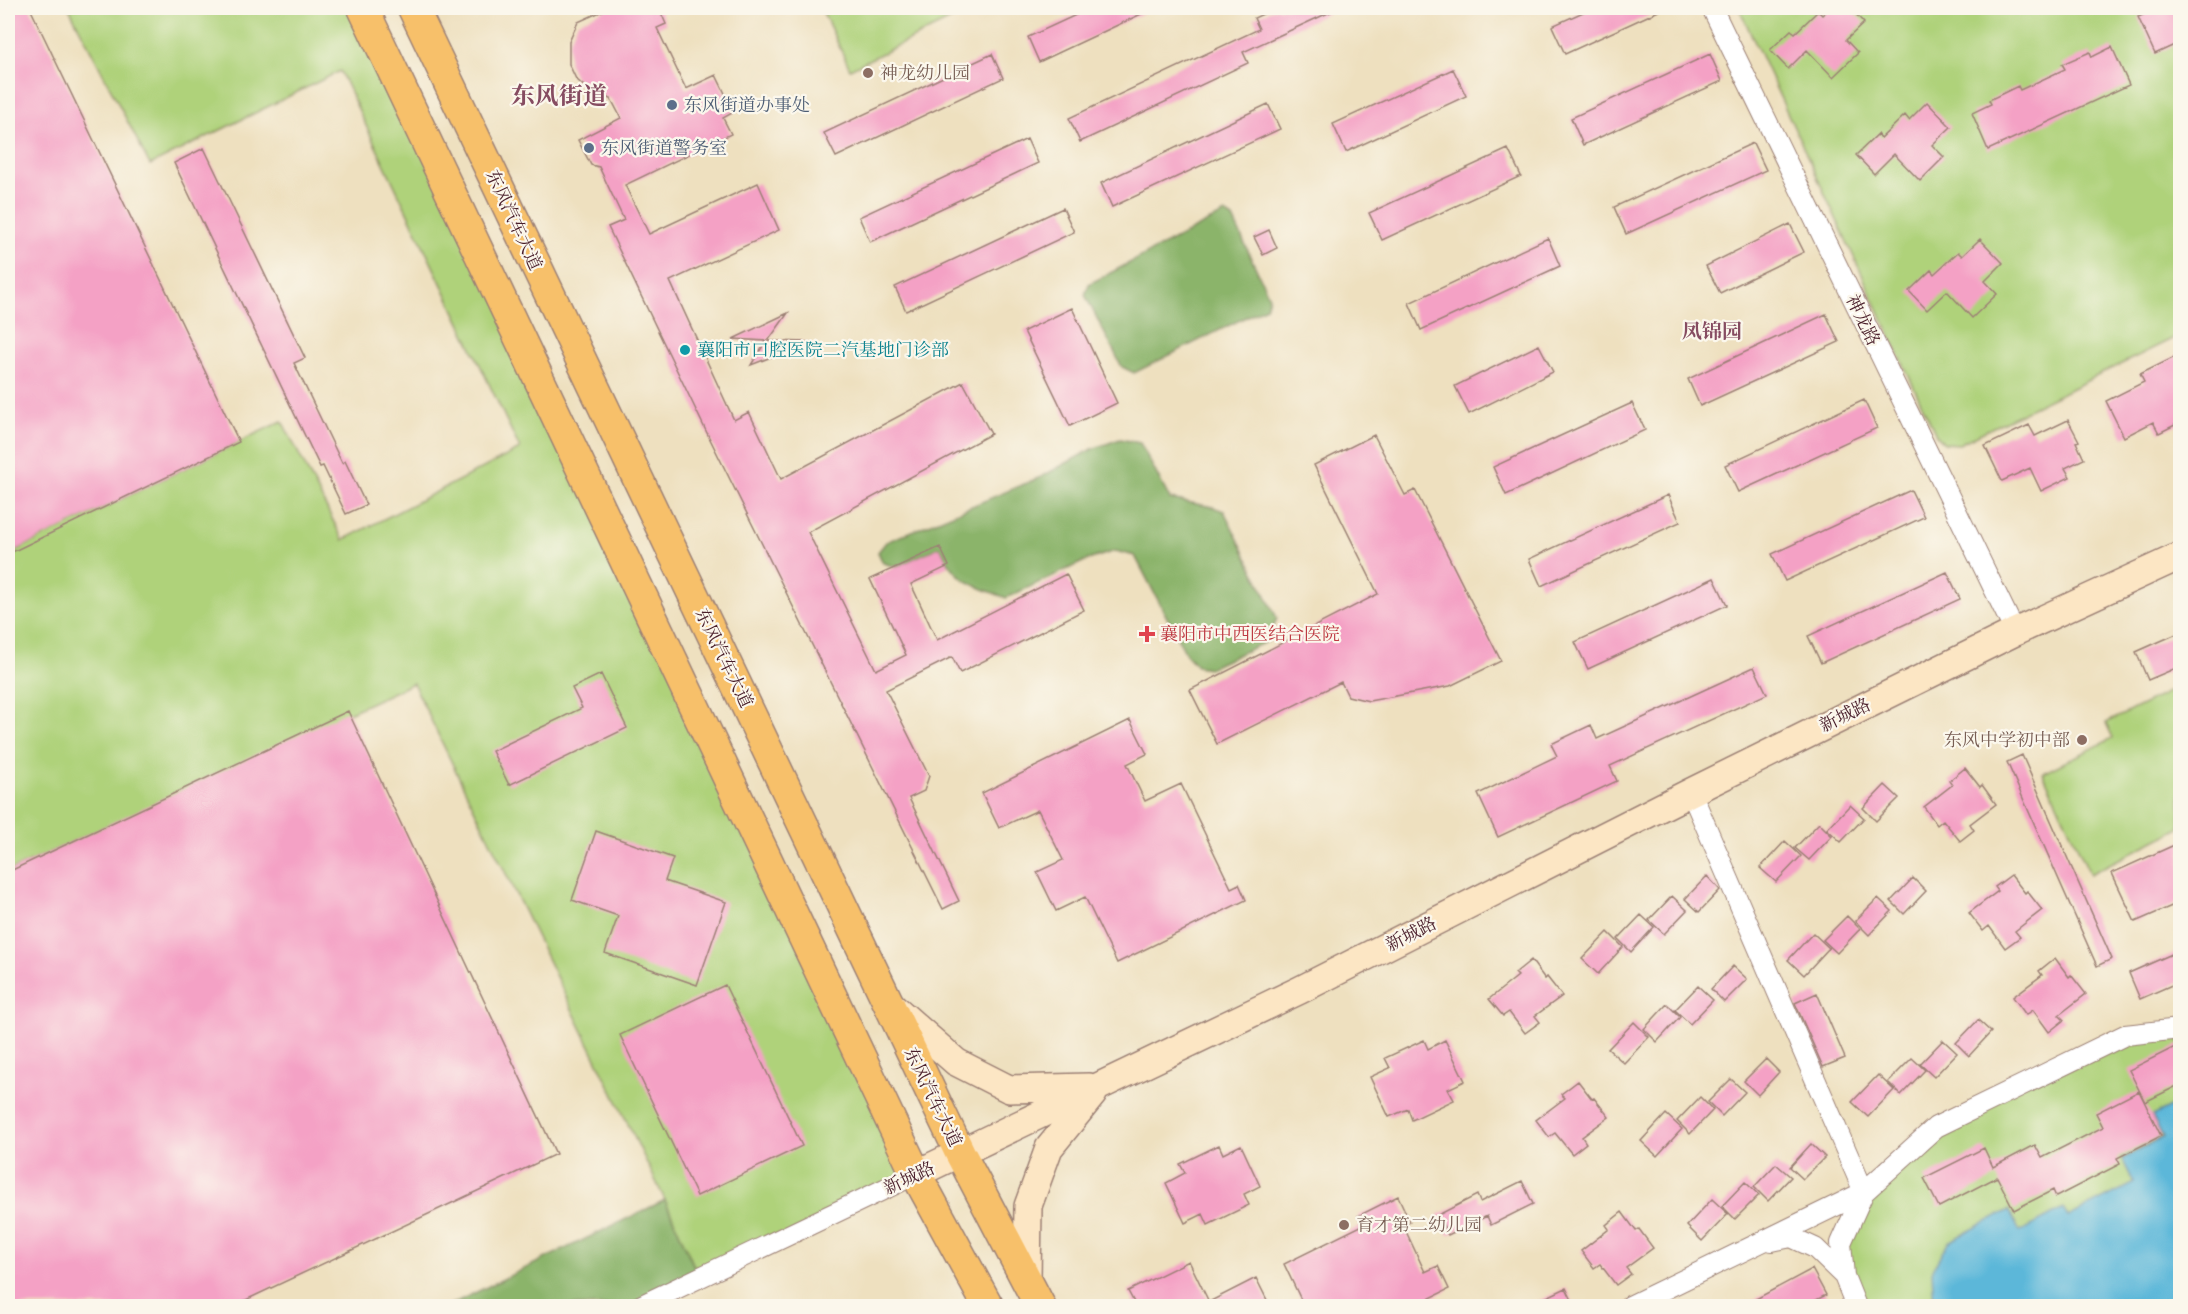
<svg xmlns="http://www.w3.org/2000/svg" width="2188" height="1314" viewBox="0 0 2188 1314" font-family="'Libre Caslon Text','Noto Serif SC',serif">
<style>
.green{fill:#afd27a;stroke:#7c7852;stroke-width:1.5}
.forest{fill:#8bb46a;stroke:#6a6a4a;stroke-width:1.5}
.water{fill:#5bb7d9;stroke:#526b82;stroke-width:1.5}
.building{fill:#f4a1c5}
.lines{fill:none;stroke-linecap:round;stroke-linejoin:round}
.street-casing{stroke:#9c8075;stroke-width:22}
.secondary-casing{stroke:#9c8075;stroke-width:30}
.primary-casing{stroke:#9c8075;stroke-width:33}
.street{stroke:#fff;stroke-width:20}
.secondary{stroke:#fce6c4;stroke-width:27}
.primary{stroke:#f7c06b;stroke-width:30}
.education-dot{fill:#8d6e63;stroke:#fbf7ec;stroke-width:2}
.service-dot{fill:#5c6f8a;stroke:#fbf7ec;stroke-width:2}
.culture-dot{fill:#0f9aa8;stroke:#fbf7ec;stroke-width:2}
.health-dot{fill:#e0444e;stroke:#fbf7ec;stroke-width:2}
.labels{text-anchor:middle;stroke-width:4.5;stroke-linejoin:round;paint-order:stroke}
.education-label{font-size:18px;fill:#785e54;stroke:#fbf7ec;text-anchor:start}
.service-label{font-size:18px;fill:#4e5e75;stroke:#fbf7ec;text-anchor:start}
.street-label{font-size:18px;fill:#4a1f2b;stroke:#fbf7ec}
.culture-label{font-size:18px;fill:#0d838f;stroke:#fbf7ec;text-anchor:start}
.health-label{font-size:18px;fill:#be3a42;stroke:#fbf7ec;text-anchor:start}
.neighbourhood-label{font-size:20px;font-weight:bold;fill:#864c61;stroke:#fbf7ec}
.district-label{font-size:24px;font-weight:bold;fill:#864c61;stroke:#fbf7ec}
</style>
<rect width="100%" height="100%" fill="#fbf7ec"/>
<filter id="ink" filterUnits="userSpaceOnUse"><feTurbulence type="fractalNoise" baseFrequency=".0167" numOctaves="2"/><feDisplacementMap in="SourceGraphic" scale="12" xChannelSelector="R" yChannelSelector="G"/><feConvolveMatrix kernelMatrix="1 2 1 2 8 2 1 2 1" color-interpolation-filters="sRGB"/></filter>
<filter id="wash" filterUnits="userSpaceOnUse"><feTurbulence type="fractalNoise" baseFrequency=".008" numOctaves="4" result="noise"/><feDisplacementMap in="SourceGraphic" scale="24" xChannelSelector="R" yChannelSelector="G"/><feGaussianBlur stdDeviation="1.35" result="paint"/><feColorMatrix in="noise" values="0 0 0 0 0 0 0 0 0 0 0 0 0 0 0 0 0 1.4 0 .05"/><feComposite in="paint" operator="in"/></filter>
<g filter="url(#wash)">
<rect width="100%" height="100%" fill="#eee0bf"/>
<!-- green -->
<path class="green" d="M 69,8 L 363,8 L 916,1174 L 699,1278 L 665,1200 L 413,683 L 8,872 L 8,554 L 282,421 L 343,540 L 520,449 L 340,71 L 150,165 Z
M 821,8 L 975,8 L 850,69 Z
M 1739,8 L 2180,8 L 2180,335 L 1959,444 L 1944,443 L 1936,435 Z
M 2180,686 L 2180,828 L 2090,874 L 2043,773 L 2113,738 L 2106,723 Z
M 2180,1029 L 2180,1306 L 1856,1306 L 1841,1243 L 1864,1192 L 1936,1127 L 2125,1035 Z"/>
<!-- forest -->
<path class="forest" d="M 1225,213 L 1233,218 L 1269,297 L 1266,307 L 1134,373 L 1122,367 L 1085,295 L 1089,284 Z
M 1120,439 L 1140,443 L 1170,499 L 1213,507 L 1224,511 L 1277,618 L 1268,641 L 1209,668 L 1197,666 L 1186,654 L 1135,556 L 1115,551 L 1085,561 L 1006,598 C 971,584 957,583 940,547 L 896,567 L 883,563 L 878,552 L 886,542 L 1041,477 L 1092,449 Z
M 665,1200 L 699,1278 L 640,1306 L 448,1306 Z"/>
<!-- water -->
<path class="water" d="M 2180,1102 L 2180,1306 L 1934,1306 L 1932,1271 L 1948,1242 L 2009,1210 L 2020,1232 L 2063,1209 L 2068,1217 L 2134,1183 L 2122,1159 L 2163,1137 L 2152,1116 Z"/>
<g id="blocks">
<!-- building -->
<path class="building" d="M 8,8 L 30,8 L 239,442 L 8,554 Z
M 609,8 L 659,8 L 666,24 L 657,28 L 686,89 L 716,75 L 734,112 L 723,118 L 731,134 L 625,185 L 649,234 L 758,183 L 779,230 L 670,281 L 734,420 L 749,412 L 781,479 L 963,382 L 991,434 L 808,532 L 876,670 L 906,655 L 870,579 L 940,547 L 949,566 L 911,584 L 937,640 L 1066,574 L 1084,610 L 960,673 L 952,657 L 886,690 L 929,776 L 924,791 L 909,798 L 959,901 L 943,909 L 707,433 L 608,227 L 624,220 L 599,167 L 591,165 L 578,140 L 621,118 L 611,99 L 593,94 L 576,79 L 569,64 L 569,42 L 578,22 Z
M 1091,8 L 1154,8 L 1039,62 L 1028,37 Z
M 1276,8 L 1339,8 L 1243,52 L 1248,63 L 1080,142 L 1069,118 L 1259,29 L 1254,18 Z
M 1592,8 L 1665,8 L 1565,54 L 1552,26 Z
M 1830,8 L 1850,8 L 1864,23 L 1846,40 L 1858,53 L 1833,77 L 1807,50 L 1788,69 L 1770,50 L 1791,30 L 1795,33 L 1818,11 L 1822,15 Z
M 2159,8 L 2181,8 L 2181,42 L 2155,54 L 2138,17 Z
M 2112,47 L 2129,85 L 1988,150 L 1972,113 L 1991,104 L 1989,100 L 2018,86 L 2020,90 L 2065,69 L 2062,64 L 2090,52 L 2092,57 Z
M 992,54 L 1003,78 L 836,157 L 824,133 Z
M 1710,54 L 1722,81 L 1583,145 L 1571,118 Z
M 1453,69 L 1466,96 L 1346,152 L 1333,124 Z
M 1927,102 L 1951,127 L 1932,145 L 1944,157 L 1920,181 L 1894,154 L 1874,174 L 1856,155 L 1878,134 L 1881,138 L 1905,115 L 1909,120 Z
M 1268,104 L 1280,129 L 1112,207 L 1101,183 Z
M 1027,139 L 1038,163 L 870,242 L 859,217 Z
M 1753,143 L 1766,170 L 1626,234 L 1614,207 Z
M 204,148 L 305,358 L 294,363 L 342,463 L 345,461 L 366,505 L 346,514 L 323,466 L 320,467 L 174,163 Z
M 1508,149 L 1521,176 L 1382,240 L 1369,213 Z
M 1063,208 L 1074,232 L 906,311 L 895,287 Z
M 1790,224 L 1804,252 L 1720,293 L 1706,266 Z
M 1269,230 L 1277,248 L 1263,255 L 1254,237 Z
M 1548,238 L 1560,266 L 1421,330 L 1409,303 Z
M 1980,239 L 2003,263 L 1985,281 L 1997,294 L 1972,318 L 1947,291 L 1927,310 L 1909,291 L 1931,270 L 1934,274 L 1958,252 L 1962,256 Z
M 1072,308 L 1117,403 L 1070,426 L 1024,331 Z
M 788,313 L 768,341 L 809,342 L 751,365 L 766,341 L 733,339 Z
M 1826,314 L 1839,342 L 1700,406 L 1688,379 Z
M 1539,345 L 1553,372 L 1469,414 L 1455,386 Z
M 2181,354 L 2181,422 L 2159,433 L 2153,422 L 2124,437 L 2106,401 L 2144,382 L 2140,374 Z
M 1864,400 L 1877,428 L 1738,492 L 1725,465 Z
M 1632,403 L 1645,430 L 1506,495 L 1493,467 Z
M 2068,420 L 2079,441 L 2076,442 L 2084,459 L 2065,468 L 2070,477 L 2041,491 L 2030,468 L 2002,481 L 1985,446 L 2029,425 L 2035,436 Z
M 1374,435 L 1405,495 L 1415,490 L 1501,661 L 1450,686 L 1369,701 L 1348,696 L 1341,682 L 1217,744 L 1190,690 L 1378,594 L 1314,465 Z
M 1911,490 L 1924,517 L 1785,581 L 1772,554 Z
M 1668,495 L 1680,522 L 1541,586 L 1529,559 Z
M 1947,572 L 1960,599 L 1821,663 L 1808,636 Z
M 1714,578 L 1727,605 L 1588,669 L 1575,642 Z
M 2181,632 L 2181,666 L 2148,680 L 2136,652 Z
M 1754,667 L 1767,694 L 1610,766 L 1617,781 L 1498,837 L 1478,794 L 1557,756 L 1551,744 L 1591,725 L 1597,739 Z
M 601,674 L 627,728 L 509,785 L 492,751 L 582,708 L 572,688 Z
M 348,711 L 556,1154 L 233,1306 L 8,1306 L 8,872 Z
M 1130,720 L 1147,754 L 1127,764 L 1145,801 L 1181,784 L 1231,888 L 1239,884 L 1246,900 L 1117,963 L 1085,897 L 1056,911 L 1037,872 L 1063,860 L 1038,810 L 999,828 L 982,793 Z
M 2022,755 L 2112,959 L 2097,966 L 2007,762 Z
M 1965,768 L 1980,787 L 1982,785 L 1996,804 L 1970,824 L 1974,830 L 1960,841 L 1943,820 L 1937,825 L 1924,807 L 1952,785 L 1949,781 Z
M 1885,785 L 1899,798 L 1876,821 L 1863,808 Z
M 1850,805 L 1864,818 L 1841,842 L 1827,829 Z
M 1819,823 L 1832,836 L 1809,860 L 1795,848 Z
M 596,831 L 673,858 L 665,881 L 726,902 L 697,985 L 605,953 L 618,916 L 572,900 Z
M 1785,841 L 1801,856 L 1776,882 L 1760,868 Z
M 2181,842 L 2181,902 L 2135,922 L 2112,873 Z
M 2011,875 L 2025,893 L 2027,891 L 2042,910 L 2015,931 L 2020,937 L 2005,948 L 1989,926 L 1983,931 L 1969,913 L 1998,891 L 1995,887 Z
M 1707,876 L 1720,890 L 1699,912 L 1685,899 Z
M 1913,878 L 1926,891 L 1904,914 L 1891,901 Z
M 1672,896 L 1687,910 L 1664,934 L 1649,920 Z
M 1878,898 L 1892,911 L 1869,935 L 1855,921 Z
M 1641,915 L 1654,927 L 1631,952 L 1618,939 Z
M 1847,916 L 1860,929 L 1837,953 L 1823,940 Z
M 1608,932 L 1623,947 L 1598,974 L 1582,959 Z
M 1813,933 L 1829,948 L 1804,975 L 1788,960 Z
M 2181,950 L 2181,981 L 2140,999 L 2129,973 Z
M 2055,958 L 2069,977 L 2071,975 L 2086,994 L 2059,1015 L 2064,1020 L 2049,1032 L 2033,1010 L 2026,1015 L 2013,997 L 2042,975 L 2039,971 Z
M 1531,960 L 1545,979 L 1547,977 L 1562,996 L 1535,1016 L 1540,1022 L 1525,1033 L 1509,1012 L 1503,1016 L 1489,999 L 1518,976 L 1515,973 Z
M 1733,966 L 1747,979 L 1724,1002 L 1711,989 Z
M 725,985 L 802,1146 L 697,1196 L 620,1035 Z
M 1698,986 L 1713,1000 L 1690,1024 L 1675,1010 Z
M 1817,993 L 1845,1058 L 1823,1067 L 1795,1003 Z
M 1667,1004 L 1680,1017 L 1657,1042 L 1644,1029 Z
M 1978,1020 L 1991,1032 L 1969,1056 L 1956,1043 Z
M 1634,1022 L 1649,1037 L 1624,1063 L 1608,1049 Z
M 1424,1040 L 1428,1049 L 1445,1040 L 1465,1081 L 1448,1089 L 1454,1100 L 1412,1120 L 1408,1109 L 1389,1117 L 1370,1077 L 1390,1068 L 1385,1058 Z
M 1943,1040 L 1957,1053 L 1934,1077 L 1920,1064 Z
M 2181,1044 L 2181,1084 L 2145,1102 L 2129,1070 Z
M 1912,1058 L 1925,1070 L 1901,1095 L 1888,1082 Z
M 1766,1059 L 1779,1072 L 1758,1095 L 1744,1081 Z
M 1878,1075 L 1894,1090 L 1868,1117 L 1852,1102 Z
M 1731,1079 L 1745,1092 L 1722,1116 L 1708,1102 Z
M 1578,1081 L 1592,1099 L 1594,1098 L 1609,1117 L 1582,1137 L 1586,1143 L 1572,1154 L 1555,1133 L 1549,1137 L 1536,1120 L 1565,1098 L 1561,1094 Z
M 2139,1091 L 2161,1136 L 2117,1158 L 2120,1164 L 2056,1197 L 2053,1190 L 2014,1210 L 1997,1177 L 1939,1207 L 1924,1178 L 1984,1148 L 1993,1167 L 2035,1145 L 2042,1158 L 2103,1127 L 2096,1113 Z
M 1700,1097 L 1713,1110 L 1690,1134 L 1677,1121 Z
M 1666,1114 L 1682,1129 L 1657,1156 L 1641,1141 Z
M 1811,1144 L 1825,1157 L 1803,1179 L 1790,1167 Z
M 1219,1145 L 1223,1154 L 1241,1145 L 1260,1186 L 1244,1194 L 1249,1205 L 1208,1225 L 1203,1214 L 1185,1223 L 1166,1183 L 1185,1173 L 1180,1164 Z
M 1776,1164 L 1791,1177 L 1768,1201 L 1754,1187 Z
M 1522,1181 L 1533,1204 L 1491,1225 L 1487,1216 L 1448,1235 L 1438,1215 L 1477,1195 L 1480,1202 Z
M 1745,1182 L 1759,1195 L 1735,1219 L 1722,1206 Z
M 1398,1196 L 1410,1222 L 1403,1225 L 1425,1272 L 1438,1266 L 1449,1289 L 1414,1306 L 1304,1306 L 1284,1264 L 1363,1225 L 1358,1216 Z
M 1712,1199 L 1728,1214 L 1702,1241 L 1687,1226 Z
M 1622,1212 L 1636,1231 L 1639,1229 L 1653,1248 L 1626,1268 L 1631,1274 L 1616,1285 L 1600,1264 L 1594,1268 L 1581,1251 L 1609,1229 L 1606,1225 Z
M 1189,1261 L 1209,1302 L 1256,1278 L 1270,1306 L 1136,1306 L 1128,1291 Z
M 1812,1269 L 1826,1295 L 1805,1306 L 1743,1306 Z
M 1566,1288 L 1575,1306 L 1528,1306 Z"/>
</g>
</g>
<g filter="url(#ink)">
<use href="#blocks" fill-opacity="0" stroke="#9c8075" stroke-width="1.5"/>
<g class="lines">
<!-- street casing -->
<g class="street-casing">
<path id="street" d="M 1712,8 L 2015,632
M 1691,792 L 1864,1192 L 1841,1243 L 1844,1276 L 1856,1306
M 1772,1241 L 1791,1237 L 1815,1248 L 1844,1276
M 640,1306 L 916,1174
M 1630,1306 L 1864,1192 L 1936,1127 L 2125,1035 L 2180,1029"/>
</g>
<!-- secondary casing -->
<g class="secondary-casing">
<path id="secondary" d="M 889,1003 L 956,1062 L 1009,1089 L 1089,1087
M 916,1174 L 1300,990 L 1691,792 L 2015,632 L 2180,556
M 1027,1281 L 1028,1206 L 1049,1148 L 1093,1094"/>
</g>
<!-- primary casing -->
<g class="primary-casing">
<path id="primary" d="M 363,8 L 916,1174 L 988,1306
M 413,8 L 960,1153 L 1040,1306"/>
</g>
<!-- street -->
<use href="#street" class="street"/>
<!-- secondary -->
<use href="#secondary" class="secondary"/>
<!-- primary -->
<use href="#primary" class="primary"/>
</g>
</g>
<!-- markers -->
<g class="education-dot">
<circle cx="868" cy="73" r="6"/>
<circle cx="2082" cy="740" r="6"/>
<circle cx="1344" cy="1225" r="6"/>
</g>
<g class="service-dot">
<circle cx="672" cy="105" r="6"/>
<circle cx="589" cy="148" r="6"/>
</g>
<circle class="culture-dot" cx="685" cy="350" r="6"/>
<path class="health-dot" d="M1144 625h6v6h6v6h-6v6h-6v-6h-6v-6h6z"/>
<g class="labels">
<!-- education labels -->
<g class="education-label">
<text x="880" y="79">神龙幼儿园</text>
<text x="2070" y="746" text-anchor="end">东风中学初中部</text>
<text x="1356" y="1231">育才第二幼儿园</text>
</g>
<!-- service labels -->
<g class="service-label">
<text x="684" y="111">东风街道办事处</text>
<text x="601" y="154">东风街道警务室</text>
</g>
<!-- street labels -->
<g class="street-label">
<text transform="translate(514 220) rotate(65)" y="6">东风汽车大道</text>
<text transform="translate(1863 320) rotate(64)" y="6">神龙路</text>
<text transform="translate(724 658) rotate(64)" y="6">东风汽车大道</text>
<text transform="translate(1845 715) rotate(-26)" y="6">新城路</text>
<text transform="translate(1411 934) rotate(-27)" y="6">新城路</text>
<text transform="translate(933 1097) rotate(64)" y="6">东风汽车大道</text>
<text transform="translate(909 1178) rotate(-25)" y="6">新城路</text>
</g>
<!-- culture labels -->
<g class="culture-label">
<text x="697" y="356">襄阳市口腔医院二汽基地门诊部</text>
</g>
<!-- health labels -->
<g class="health-label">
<text x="1160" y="640">襄阳市中西医结合医院</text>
</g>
<!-- neighbourhood labels -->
<g class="neighbourhood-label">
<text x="1712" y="338">凤锦园</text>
</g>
<!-- district labels -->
<g class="district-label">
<text x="559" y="104">东风街道</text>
</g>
</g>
<!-- margin -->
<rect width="2188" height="1314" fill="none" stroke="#fbf7ec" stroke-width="30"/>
</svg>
